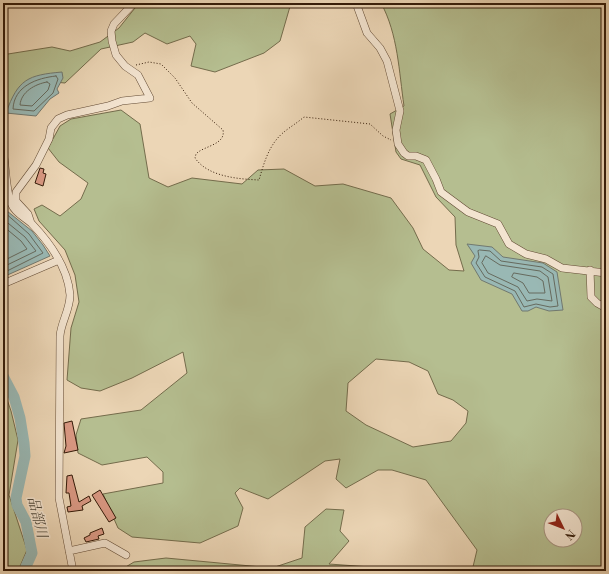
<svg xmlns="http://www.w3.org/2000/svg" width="609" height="574" viewBox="0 0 609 574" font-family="'Libre Bodoni','Noto Serif JP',serif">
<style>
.green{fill:#b5be90;stroke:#746c4c;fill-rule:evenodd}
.water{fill:#99b8b4;stroke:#717970}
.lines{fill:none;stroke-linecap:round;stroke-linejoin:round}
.shore{stroke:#666a5e;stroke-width:1}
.river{stroke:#99b8b4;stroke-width:11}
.building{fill:#da9984;stroke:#341b09}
.street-casing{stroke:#624a34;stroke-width:8}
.path{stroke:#341b09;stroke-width:1;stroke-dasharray:1 2;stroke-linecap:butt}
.street{stroke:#f3e4d0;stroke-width:7}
.labels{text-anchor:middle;stroke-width:3;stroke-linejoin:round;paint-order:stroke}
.water-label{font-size:14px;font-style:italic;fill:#524a3c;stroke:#f3e4d0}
</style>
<rect width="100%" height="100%" fill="#ecd6b6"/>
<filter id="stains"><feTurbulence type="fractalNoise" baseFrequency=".005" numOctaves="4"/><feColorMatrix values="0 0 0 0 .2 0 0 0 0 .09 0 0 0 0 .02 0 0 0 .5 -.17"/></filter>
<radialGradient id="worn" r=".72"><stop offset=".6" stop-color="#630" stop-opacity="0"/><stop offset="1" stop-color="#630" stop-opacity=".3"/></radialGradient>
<!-- green -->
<path class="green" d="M 139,3 L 291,3 L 280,41 L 264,53 L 215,72 L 191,66 L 196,44 L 190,36 L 167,44 L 145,33 L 133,42 L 101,49 L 65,83 L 43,81 L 14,105 L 3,110 L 3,59 L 8,54 L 52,47 L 70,51 L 100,42 L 119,28 Z
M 381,3 L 599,3 L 600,6 L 606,11 L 606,571 L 472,571 L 477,550 L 426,480 L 392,470 L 378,470 L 346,488 L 336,479 L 340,459 L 325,461 L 268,499 L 240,488 L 235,493 L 243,508 L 238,526 L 200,543 L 132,537 L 118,528 L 103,494 L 163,483 L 163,472 L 147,457 L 102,465 L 78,453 L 76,435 L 81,419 L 141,410 L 187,373 L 183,352 L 132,378 L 100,391 L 81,388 L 67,380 L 71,328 L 79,302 L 75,275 L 65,250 L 39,221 L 34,209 L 42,205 L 60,216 L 81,199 L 88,183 L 59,162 L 48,148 L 60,126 L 71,119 L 121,110 L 140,124 L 149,178 L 168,187 L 192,178 L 242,184 L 258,170 L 284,169 L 315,186 L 343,184 L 391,198 L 413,228 L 423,249 L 449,270 L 464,271 L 456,245 L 455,217 L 436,197 L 420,165 L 401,159 L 396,152 L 390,114 L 404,106 C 399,72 398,34 381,3 ZM 376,359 L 409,362 L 428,371 L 438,394 L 453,400 L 468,411 L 466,423 L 451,441 L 413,447 L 366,425 L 346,411 L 348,383 ZM 551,516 L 575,516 L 575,540 L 551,540 Z
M 3,388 L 11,411 L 18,440 L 9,495 L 27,550 L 18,571 L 3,571 Z
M 326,509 L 344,510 L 340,531 L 349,541 L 329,564 L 384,568 L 384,571 L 119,571 L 134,562 L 166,558 L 272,568 L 302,558 L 305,527 Z"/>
<!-- water -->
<path class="water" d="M 62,72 L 63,78 L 57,89 L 59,93 L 50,99 L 36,116 L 6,113 C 18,79 28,75 62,72 Z
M 3,199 L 7,211 L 32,231 L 43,245 L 50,256 L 3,277 Z
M 467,244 L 492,247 L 503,257 L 543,263 L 557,272 L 563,310 L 549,311 L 536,307 L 528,311 L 522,311 L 512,294 L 481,280 L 471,263 L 475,256 Z"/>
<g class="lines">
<!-- shore -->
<path class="shore" d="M 56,76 L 58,79 L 53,93 L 34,111 L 13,109 C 14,86 37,78 56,76 Z
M 47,82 L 50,84 L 48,90 L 32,106 L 20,105 C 21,92 35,84 47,82 Z
M 3,211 L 29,234 L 43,253 L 3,273
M 3,219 L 25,237 L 36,251 L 3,267
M 3,226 L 21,241 L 27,249 L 3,261
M 480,250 L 490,251 L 501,261 L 542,267 L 553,274 L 558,306 L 550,307 L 536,304 L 524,307 L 515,291 L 485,277 L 476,263 L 479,257 L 478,251 Z
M 486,256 L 500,265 L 540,271 L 548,277 L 552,301 L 537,299 L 527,301 L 518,287 L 488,273 L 482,263 Z
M 514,273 L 537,277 L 543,281 L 545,293 L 529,293 L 523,283 L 512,277 Z"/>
<!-- river -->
<path class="river" d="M 3,376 L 14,397 L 20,418 L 24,443 L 25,456 L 16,498 L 17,505 L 26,522 L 32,553 L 24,571"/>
</g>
<!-- building -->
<path class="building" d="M 40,168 L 44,169 L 43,173 L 46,174 L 43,186 L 35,183 Z
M 72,421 L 78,450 L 64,453 L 66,446 L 64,423 Z
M 72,475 L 79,502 L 89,496 L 91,501 L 82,506 L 83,510 L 68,512 L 67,507 L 71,506 L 69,493 L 66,493 L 67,476 Z
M 100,490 L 116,518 L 109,522 L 92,495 Z
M 102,528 L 104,534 L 98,536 L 99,539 L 86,542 L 84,538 L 90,535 L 90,533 Z"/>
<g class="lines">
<!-- street casing -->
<g class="street-casing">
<path id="street" d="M 356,3 L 367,33 L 380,48 L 387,61 L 400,111 L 396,130 L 398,144 L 404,153 L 408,156 L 416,156 L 426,160 L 436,179 L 441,192 L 468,212 L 498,224 L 509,244 L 526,254 L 546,259 L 562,268 L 606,273
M 3,151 C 6,165 6,195 12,205 C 15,213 26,218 32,224 C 50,243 68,267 70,295 C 70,310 61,322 60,336 L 59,498 L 73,571
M 31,223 L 28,214 L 16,201 L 16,192 L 36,165 L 49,139 L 51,128 L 58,119 L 67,115 L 108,106 L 122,101 L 150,98 L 138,75 L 125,66 L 116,55 L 112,41 L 111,31 L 114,24 L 134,3
M 590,270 L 591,297 L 597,303 L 606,308
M 3,284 L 59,260
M 69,551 L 105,543 L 126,555"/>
</g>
<!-- path -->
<path class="path" d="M 136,65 L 149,62 L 161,64 L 175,78 L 192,103 L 223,130 C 226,145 203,146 196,154 L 195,158 C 208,177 239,179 259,180 C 264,163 269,144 284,132 C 290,127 297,123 304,117 L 370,124 L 383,136 L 391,140"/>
<!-- street -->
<use href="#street" class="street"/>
</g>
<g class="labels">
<!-- water labels -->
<g class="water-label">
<text transform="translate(38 517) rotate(76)" y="5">品部川</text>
</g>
</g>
<!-- margin -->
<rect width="609" height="574" fill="none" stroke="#ecd6b6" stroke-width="16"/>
<rect x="4" y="4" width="601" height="566" fill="none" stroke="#341b09" stroke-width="2"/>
<rect x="8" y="8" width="593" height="558" fill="none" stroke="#341b09"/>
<!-- north arrow -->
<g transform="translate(563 528) rotate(133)"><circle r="19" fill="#f3e4d0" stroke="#a79480"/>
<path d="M0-3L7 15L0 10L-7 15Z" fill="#8f2418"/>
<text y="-6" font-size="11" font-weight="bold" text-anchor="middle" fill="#341b09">N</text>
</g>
<rect width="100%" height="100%" filter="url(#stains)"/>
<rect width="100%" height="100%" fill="url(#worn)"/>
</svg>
